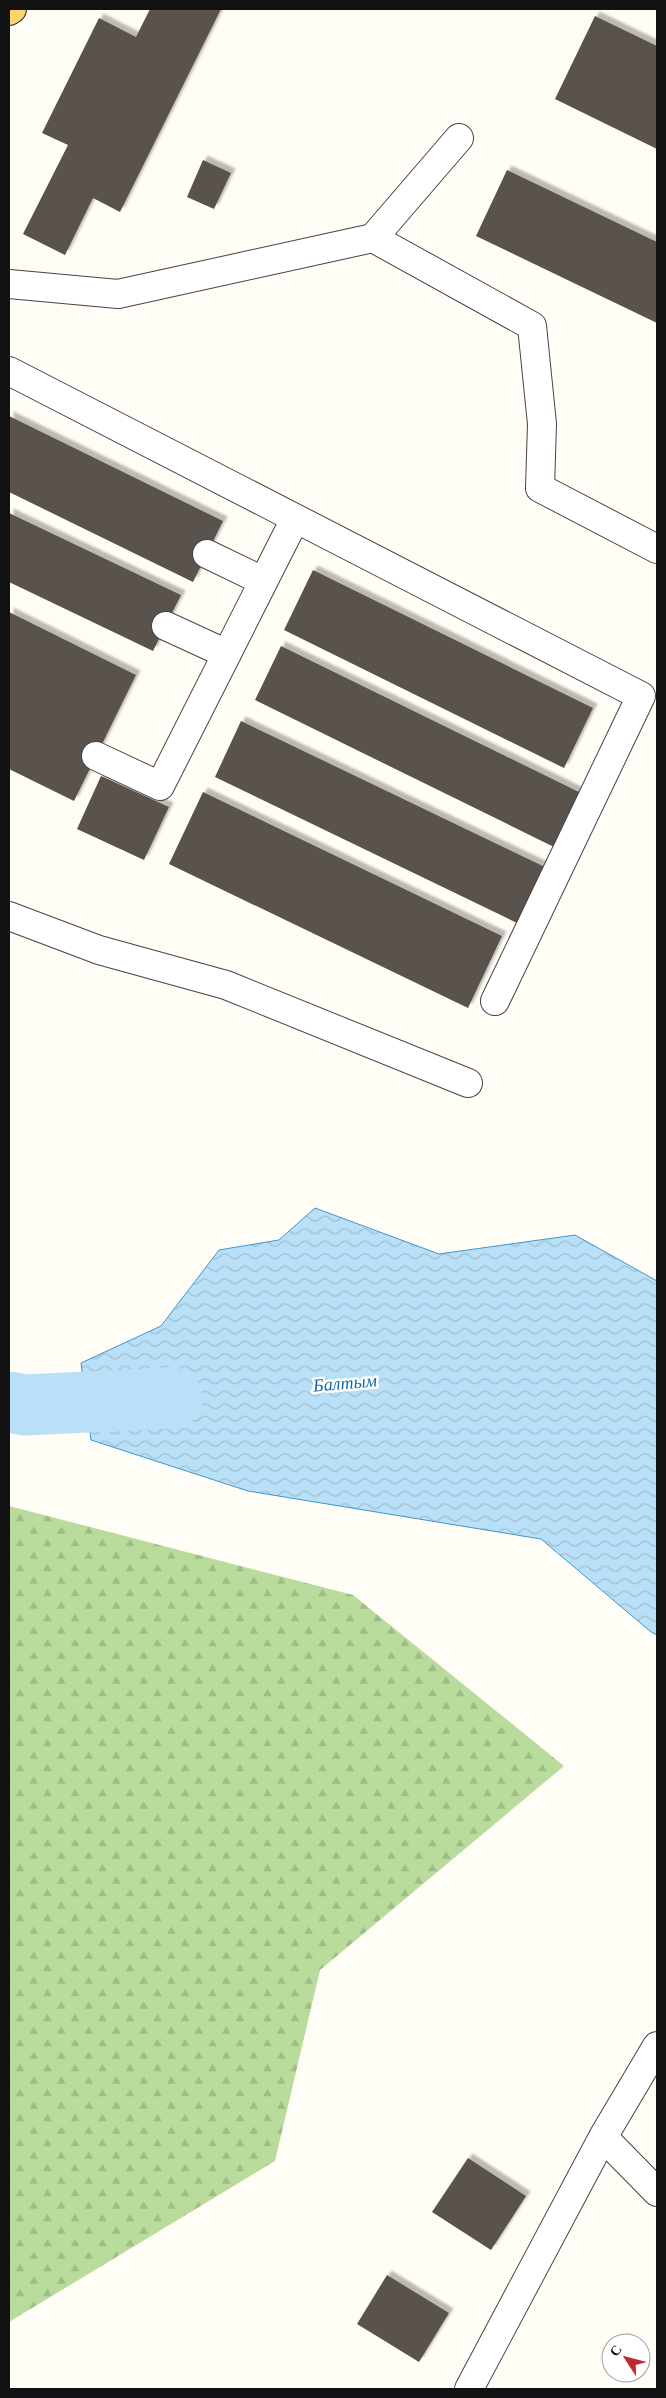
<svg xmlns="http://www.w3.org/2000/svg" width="666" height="2398" viewBox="0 0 666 2398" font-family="Georgia,serif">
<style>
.forest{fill:url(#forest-firs)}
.water{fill:url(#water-waves);stroke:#3f96cf}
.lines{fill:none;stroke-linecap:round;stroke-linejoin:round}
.river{stroke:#b9e0f7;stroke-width:61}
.building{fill:#5a524d;filter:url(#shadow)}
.minor-casing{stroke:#444;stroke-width:30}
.major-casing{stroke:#222;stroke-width:30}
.minor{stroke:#fff;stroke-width:28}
.major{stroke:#f9d66b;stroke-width:28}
.labels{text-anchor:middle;stroke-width:5;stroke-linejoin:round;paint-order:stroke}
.water-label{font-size:18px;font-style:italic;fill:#1768a6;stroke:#fff}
</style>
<defs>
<pattern id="forest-firs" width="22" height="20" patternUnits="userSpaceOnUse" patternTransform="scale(1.25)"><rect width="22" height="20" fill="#b9dc9c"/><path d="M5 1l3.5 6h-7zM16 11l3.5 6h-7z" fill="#9ebc85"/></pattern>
<pattern id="water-waves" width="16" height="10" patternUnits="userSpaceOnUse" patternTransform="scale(1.25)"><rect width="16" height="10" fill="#b9e0f7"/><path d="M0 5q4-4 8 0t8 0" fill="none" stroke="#9ebfd3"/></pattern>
<filter id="shadow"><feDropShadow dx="4.5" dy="-4.5" stdDeviation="1" flood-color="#0004"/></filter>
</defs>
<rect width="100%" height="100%" fill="#fffdf5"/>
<!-- forest -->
<path class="forest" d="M 9,1506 L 353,1595 L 564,1766 L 320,1970 L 275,2161 L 9,2322 Z"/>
<!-- water -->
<path class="water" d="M 315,1208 L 439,1254 L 575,1235 L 657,1281 L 657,1635 L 651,1632 L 541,1539 L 248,1491 L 91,1440 L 81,1363 L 161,1326 L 219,1250 L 279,1240 Z"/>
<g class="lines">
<!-- river -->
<path class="river" d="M 9,1402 L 25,1405 L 172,1398"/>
</g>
<!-- building -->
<path class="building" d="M 150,9 L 221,9 L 120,212 L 93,198 L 65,255 L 23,234 L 68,145 L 42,133 L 99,18 L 136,37 Z
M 595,16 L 657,46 L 657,149 L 555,99 Z
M 203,160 L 231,173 L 214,209 L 187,197 Z
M 507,170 L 657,242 L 657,323 L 476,236 Z
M 9,416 L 223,521 L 193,582 L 9,492 Z
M 9,513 L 181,595 L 153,651 L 9,582 Z
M 313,570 L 593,708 L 564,768 L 284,630 Z
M 9,612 L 136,675 L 74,801 L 9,769 Z
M 281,646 L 581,793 L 554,847 L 255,700 Z
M 241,721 L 545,867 L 517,923 L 215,777 Z
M 101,776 L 169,807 L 144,860 L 77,829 Z
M 203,792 L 502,936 L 468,1008 L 169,864 Z
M 468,2158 L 526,2196 L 491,2250 L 432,2212 Z
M 387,2275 L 449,2313 L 419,2362 L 357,2324 Z"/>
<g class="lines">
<!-- minor casing -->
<g class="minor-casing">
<path id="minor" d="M 373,238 L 532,326 L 542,424 L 540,488 L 657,549
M 9,284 L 118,294 L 373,238 L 459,138
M 9,371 L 641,696 L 495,1001
M 207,554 L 263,581
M 166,626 L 227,654
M 96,756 L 160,786 L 295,519
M 9,916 L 99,950 L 226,985 L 468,1083
M 603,2137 L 657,2192
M 469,2389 L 603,2137 L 657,2046"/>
</g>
<!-- major casing -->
<g class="major-casing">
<path id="major" d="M 9,11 L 12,9"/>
</g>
<!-- minor -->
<use href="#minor" class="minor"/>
<!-- major -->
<use href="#major" class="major"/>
</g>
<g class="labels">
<!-- water labels -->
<g class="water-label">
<text transform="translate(345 1383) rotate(-5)" y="6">Балтым</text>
</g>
</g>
<!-- border -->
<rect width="666" height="2398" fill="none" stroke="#111111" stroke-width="20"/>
<!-- north arrow -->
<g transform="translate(626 2358) rotate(306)"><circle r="24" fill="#ffffff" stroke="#a0a0a0"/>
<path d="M0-4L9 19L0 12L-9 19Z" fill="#c4262e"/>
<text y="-8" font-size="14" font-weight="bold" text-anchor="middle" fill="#111111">С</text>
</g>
</svg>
